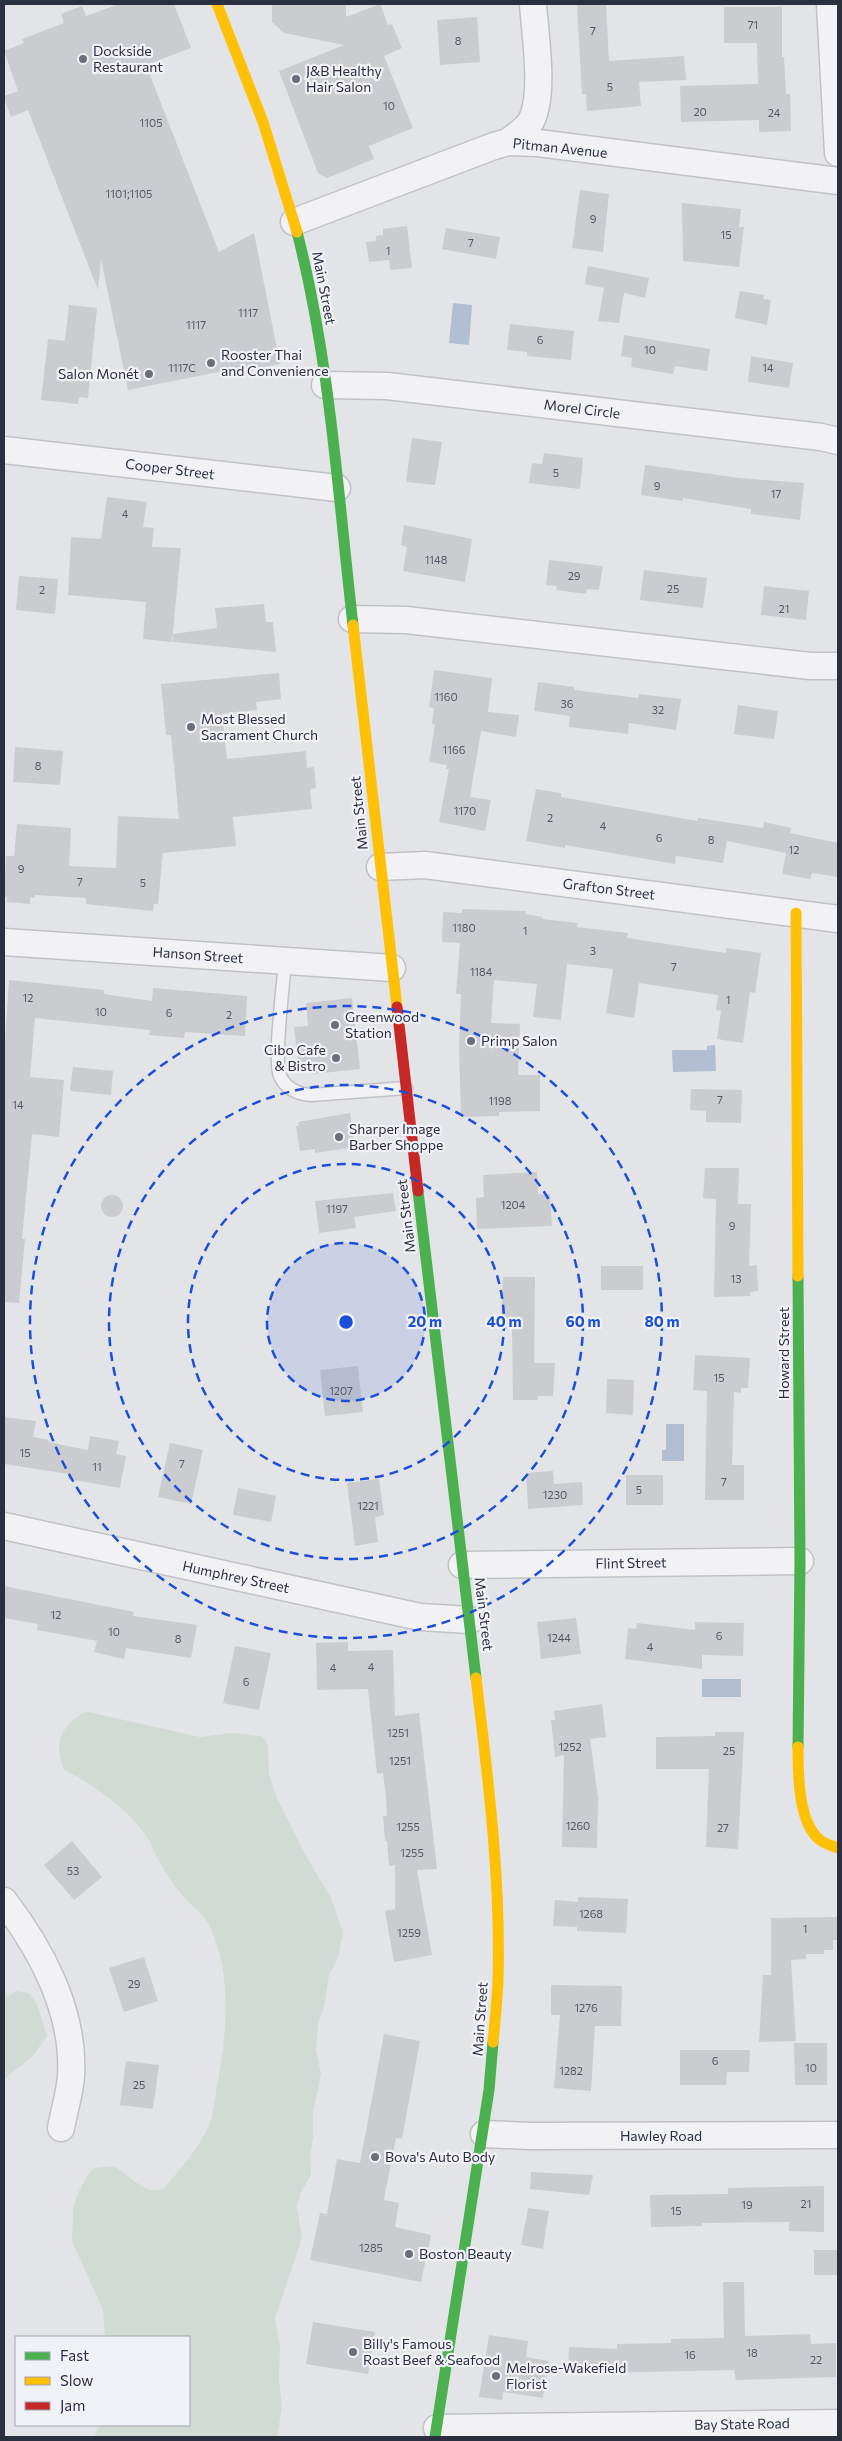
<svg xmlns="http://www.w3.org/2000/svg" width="842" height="2441" viewBox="0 0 842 2441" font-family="Commissioner,sans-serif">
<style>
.green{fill:#d2dbd3}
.water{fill:#b2bed1}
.building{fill:#cbcccf}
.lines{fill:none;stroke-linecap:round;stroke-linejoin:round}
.lane-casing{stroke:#c1c2c5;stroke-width:15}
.street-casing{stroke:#c1c2c5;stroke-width:29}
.lane{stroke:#f2f2f4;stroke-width:12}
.street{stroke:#f2f2f4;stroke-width:26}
.fast{stroke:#4caf50;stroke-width:11}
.slow{stroke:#ffc107;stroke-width:11}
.jam{stroke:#c62828;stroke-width:11}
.ring{fill:none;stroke:#1d4ed8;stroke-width:2.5;stroke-dasharray:9 6}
.poi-dot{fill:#6b6f7a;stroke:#f0f2f7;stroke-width:2}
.labels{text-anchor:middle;stroke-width:4.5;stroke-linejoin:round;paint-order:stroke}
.number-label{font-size:11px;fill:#535864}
.poi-label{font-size:14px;fill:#2a3040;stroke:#f0f2f7;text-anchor:start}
.street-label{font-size:14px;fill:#2a3040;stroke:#f0f2f7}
.centre{fill:#1d4ed8;stroke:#f0f2f7;stroke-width:2.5}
.ring-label{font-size:15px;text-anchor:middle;font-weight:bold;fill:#1d4ed8;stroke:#f0f2f7;stroke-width:4.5;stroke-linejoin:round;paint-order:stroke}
</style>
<rect width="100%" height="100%" fill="#e3e4e7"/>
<!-- green -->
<path class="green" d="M 88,1712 L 200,1737 L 232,1733 L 260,1736 L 266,1740 L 268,1746 L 269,1774 L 277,1798 L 305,1854 L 331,1898 L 343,1932 L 338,1958 L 329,1975 L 324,2007 L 318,2024 L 316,2050 L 321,2074 L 313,2114 L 313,2138 L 310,2157 L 311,2175 L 301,2192 L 297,2206 L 302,2238 L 275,2318 L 280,2348 L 279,2380 L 282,2407 L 277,2437 L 94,2437 L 100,2425 L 189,2425 L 189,2337 L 105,2337 L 103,2310 L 72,2241 L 73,2210 L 76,2197 L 88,2174 L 94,2168 L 113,2166 C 129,2173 146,2199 165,2187 C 181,2168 198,2149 209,2126 C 213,2116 214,2103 216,2092 C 226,2039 234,1976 209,1925 C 204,1914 191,1906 184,1897 C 175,1888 169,1877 162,1866 C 155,1857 153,1845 146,1836 C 129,1811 91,1782 64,1770 C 57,1752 56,1736 71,1722 C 77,1717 81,1713 88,1712 Z
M 17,1991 L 29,1993 L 37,2004 L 47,2036 L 32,2057 L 4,2079 L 4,1998 Z"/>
<!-- water -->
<path class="water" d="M 453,303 L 472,305 L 469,345 L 449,343 Z
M 715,1045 L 716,1071 L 673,1072 L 672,1050 L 707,1050 L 707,1046 Z
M 666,1424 L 684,1424 L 684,1461 L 662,1461 L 662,1450 L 666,1450 Z
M 702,1679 L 741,1679 L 741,1697 L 702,1697 Z"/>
<!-- building -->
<path class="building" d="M 119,4 L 174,4 L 191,48 L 146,65 L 219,252 L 254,233 L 280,364 L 254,369 L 254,365 L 128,390 L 101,259 L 98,290 L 28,110 L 11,117 L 4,98 L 4,96 L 18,91 L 4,51 L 24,43 L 22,39 L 64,23 L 61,14 L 82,6 L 86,16 Z
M 272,4 L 346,4 L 346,17 L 380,4 L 388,25 L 392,24 L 402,48 L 384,56 L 413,128 L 369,146 L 374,159 L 327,178 L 318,173 L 279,71 L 344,45 L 284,33 L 272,22 Z
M 577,4 L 606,4 L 609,61 L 684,56 L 686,80 L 639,82 L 641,106 L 587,111 L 586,94 L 582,94 Z
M 724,7 L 782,7 L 782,57 L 784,57 L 786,94 L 790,94 L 791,131 L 759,132 L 759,120 L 681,122 L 680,86 L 758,84 L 757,43 L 724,43 Z
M 477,17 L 480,62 L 440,65 L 437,20 Z
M 580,190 L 609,194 L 603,252 L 572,248 Z
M 682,203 L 741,209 L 739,227 L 744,227 L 739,267 L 683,261 Z
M 407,226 L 412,268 L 390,270 L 389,260 L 369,262 L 366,242 L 376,241 L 376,236 L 383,235 L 383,229 Z
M 446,228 L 500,237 L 496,259 L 442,249 Z
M 588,266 L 649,278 L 645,298 L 624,293 L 619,323 L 598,321 L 604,288 L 585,284 Z
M 740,291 L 764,295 L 763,299 L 771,300 L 767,325 L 735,318 Z
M 69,305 L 97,308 L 88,398 L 79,397 L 78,404 L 41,400 L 48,339 L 65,341 Z
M 510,324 L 574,331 L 571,360 L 527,356 L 527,352 L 507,350 Z
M 624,335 L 710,349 L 707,371 L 675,366 L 673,374 L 631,367 L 632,358 L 621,356 Z
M 751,356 L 793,363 L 789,388 L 748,382 Z
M 412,438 L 442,442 L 435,485 L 406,482 Z
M 544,453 L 583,458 L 580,489 L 529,483 L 532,463 L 542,464 Z
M 645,465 L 740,478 L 804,483 L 800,520 L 751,514 L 751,509 L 683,498 L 683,501 L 641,495 Z
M 107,497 L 147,502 L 143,527 L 154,528 L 152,547 L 181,548 L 172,642 L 143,639 L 146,602 L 68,595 L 71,537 L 101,539 Z
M 404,525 L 472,539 L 465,582 L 403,571 L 407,547 L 401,545 Z
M 549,560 L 603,566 L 599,590 L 587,589 L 586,594 L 556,590 L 557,586 L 546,585 Z
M 644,570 L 707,578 L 703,608 L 640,600 Z
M 19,576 L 58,579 L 55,614 L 16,610 Z
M 764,586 L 809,591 L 806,620 L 761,615 Z
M 264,604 L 266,622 L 273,622 L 276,652 L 173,642 L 173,634 L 217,628 L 215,608 Z
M 434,670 L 492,678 L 488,712 L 519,715 L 516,737 L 481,731 L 470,797 L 491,800 L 485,831 L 439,822 L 449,769 L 446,769 L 447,765 L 429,762 L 435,724 L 432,724 L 434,708 L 429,707 Z
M 279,673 L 281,699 L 256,702 L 257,710 L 222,714 L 227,759 L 306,751 L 307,768 L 314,767 L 316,788 L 310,789 L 312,809 L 233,817 L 236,846 L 163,853 L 158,904 L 154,904 L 153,911 L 86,904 L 86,898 L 35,895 L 35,898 L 30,897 L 30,904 L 7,902 L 7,897 L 4,897 L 6,856 L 14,856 L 17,824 L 71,828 L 69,866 L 116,868 L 118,816 L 179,819 L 171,735 L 166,735 L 161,684 Z
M 538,682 L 574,687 L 574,690 L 638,698 L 639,694 L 681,699 L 676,730 L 629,723 L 628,734 L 569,727 L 570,716 L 534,711 Z
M 738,705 L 778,711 L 774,739 L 734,734 Z
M 15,747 L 63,751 L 60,785 L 13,782 Z
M 536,789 L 561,793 L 561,797 L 697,821 L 698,818 L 763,828 L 764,822 L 791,828 L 790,833 L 838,843 L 838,877 L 812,873 L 810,879 L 782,874 L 786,853 L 727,841 L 723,863 L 676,856 L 675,864 L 565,845 L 565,848 L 526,841 Z
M 462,909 L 526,911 L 525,914 L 542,917 L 542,919 L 578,923 L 577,927 L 628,933 L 627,938 L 726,953 L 726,948 L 761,953 L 755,993 L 750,992 L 743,1043 L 717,1039 L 721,1011 L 716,1010 L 718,995 L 639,983 L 634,1018 L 606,1013 L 613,969 L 567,964 L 561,1020 L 533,1017 L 537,984 L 494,980 L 491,1023 L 520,1024 L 518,1075 L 540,1075 L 540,1111 L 499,1112 L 499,1116 L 461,1117 L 459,1046 L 461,994 L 456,994 L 460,943 L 442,942 L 443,912 L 462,913 Z
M 9,980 L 104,990 L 104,994 L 152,1001 L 153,988 L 247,996 L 245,1036 L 185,1032 L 184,1038 L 149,1035 L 150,1030 L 35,1018 L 30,1077 L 64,1080 L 59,1137 L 32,1134 L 22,1239 L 25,1239 L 19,1303 L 4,1302 L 4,1055 Z
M 352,998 L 360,1069 L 313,1074 L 313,1070 L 299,1071 L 294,1027 L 308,1026 L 306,1003 Z
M 73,1067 L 113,1071 L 111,1095 L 70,1091 Z
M 691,1089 L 742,1090 L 741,1123 L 706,1122 L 706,1111 L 690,1110 Z
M 350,1113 L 355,1147 L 315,1153 L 315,1149 L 300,1151 L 296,1126 L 299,1126 L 298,1122 Z
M 705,1168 L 739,1168 L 738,1204 L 751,1204 L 749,1266 L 757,1265 L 758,1291 L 750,1292 L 750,1296 L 714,1297 L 716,1199 L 703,1198 Z
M 537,1172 L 538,1194 L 550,1194 L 552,1226 L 477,1229 L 476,1198 L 484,1197 L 483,1175 Z
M 393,1193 L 396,1211 L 354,1217 L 356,1228 L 319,1233 L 315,1201 Z
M101 1206a11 11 0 1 1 22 0a11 11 0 1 1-22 0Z
M 601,1266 L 643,1266 L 643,1290 L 601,1290 Z
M 503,1277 L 535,1277 L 534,1363 L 555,1363 L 553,1396 L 538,1396 L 538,1400 L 513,1400 L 512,1329 L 501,1329 Z
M 695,1355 L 750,1358 L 748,1388 L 741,1388 L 741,1393 L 734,1392 L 732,1465 L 744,1465 L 744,1500 L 705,1500 L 707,1391 L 693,1390 Z
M 358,1366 L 363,1412 L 325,1416 L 320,1370 Z
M 607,1379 L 634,1380 L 633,1415 L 606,1413 Z
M 4,1417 L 36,1421 L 33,1437 L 49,1440 L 48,1442 L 88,1450 L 90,1436 L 119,1441 L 116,1454 L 126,1456 L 120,1488 L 68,1479 L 69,1474 L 4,1464 Z
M 170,1443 L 203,1450 L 191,1504 L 158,1497 Z
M 553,1471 L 554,1484 L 582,1482 L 583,1505 L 528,1509 L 526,1473 Z
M 626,1475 L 663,1475 L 663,1505 L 626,1505 Z
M 379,1479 L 384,1515 L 375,1517 L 378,1542 L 355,1546 L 347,1483 Z
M 238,1488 L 276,1496 L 271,1522 L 233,1515 Z
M 4,1586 L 134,1612 L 133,1616 L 197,1625 L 191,1658 L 126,1648 L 124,1659 L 94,1652 L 97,1641 L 37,1630 L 38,1624 L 4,1618 Z
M 576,1618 L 581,1654 L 541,1659 L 537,1622 Z
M 695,1622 L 744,1623 L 743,1656 L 702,1655 L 702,1669 L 625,1659 L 628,1628 L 636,1629 L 637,1623 L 695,1630 Z
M 348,1642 L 348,1651 L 393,1650 L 395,1716 L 419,1713 L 437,1869 L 417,1870 L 432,1955 L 394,1962 L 385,1911 L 395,1909 L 395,1865 L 389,1866 L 387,1841 L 385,1841 L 383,1816 L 387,1816 L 386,1796 L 383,1773 L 377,1774 L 368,1689 L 317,1690 L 316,1643 Z
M 235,1646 L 271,1653 L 259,1710 L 223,1703 Z
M 602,1704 L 606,1737 L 590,1739 L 598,1797 L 597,1848 L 562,1847 L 564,1755 L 555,1757 L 551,1720 L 555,1720 L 554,1711 Z
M 715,1732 L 744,1732 L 738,1849 L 706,1847 L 709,1769 L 656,1769 L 656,1737 L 715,1736 Z
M 72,1841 L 102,1877 L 74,1900 L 44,1865 Z
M 578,1897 L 628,1899 L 626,1933 L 577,1931 L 577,1927 L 553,1926 L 555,1900 L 578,1902 Z
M 838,1917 L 838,1940 L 833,1940 L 833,1950 L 824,1950 L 824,1954 L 806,1954 L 806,1959 L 791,1960 L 796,2041 L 759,2042 L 763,1975 L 771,1975 L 771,1918 Z
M 144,1957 L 158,2001 L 124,2012 L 109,1968 Z
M 551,1985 L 622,1986 L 621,2026 L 595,2026 L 591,2091 L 554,2088 L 560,2015 L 551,2015 Z
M 384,2034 L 420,2041 L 402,2139 L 396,2138 L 384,2200 L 399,2203 L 395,2227 L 431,2235 L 421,2282 L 310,2260 L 320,2213 L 327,2214 L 337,2159 L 360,2163 Z
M 794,2043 L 827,2043 L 827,2085 L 795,2085 Z
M 680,2050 L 750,2050 L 749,2072 L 727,2072 L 726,2085 L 680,2085 Z
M 126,2061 L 159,2065 L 153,2109 L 120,2105 Z
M 531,2172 L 593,2175 L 589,2195 L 530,2189 Z
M 824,2186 L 824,2232 L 789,2231 L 789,2222 L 702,2223 L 702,2226 L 651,2227 L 650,2195 L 728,2194 L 728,2188 Z
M 528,2208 L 549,2211 L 543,2249 L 521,2245 Z
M 814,2250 L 838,2250 L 838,2275 L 814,2275 Z
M 723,2282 L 744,2282 L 745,2336 L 810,2334 L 811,2344 L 836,2343 L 836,2377 L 736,2380 L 734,2370 L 596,2373 L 596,2375 L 568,2374 L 569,2347 L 617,2349 L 617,2344 L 671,2343 L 671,2339 L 724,2338 Z
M 313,2322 L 375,2332 L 368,2374 L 306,2364 Z
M 489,2335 L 528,2341 L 526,2357 L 549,2361 L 543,2398 L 503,2392 L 502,2400 L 479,2397 Z"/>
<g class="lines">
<!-- lane casing -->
<g class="lane-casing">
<path id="lane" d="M 285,960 C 284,981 273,1061 280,1076 C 286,1089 298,1094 311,1095 L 406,1088"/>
</g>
<!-- street casing -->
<g class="street-casing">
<path id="street" d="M 830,4 L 838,153
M 508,142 C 516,135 526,130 531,121 C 545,95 535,34 533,4
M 294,222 L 494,146 L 508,142 L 538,143 L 838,181
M 325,385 L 387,386 L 821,437 L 838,441
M 4,450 L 337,488
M 352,619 L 406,620 L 810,666 L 838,666
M 380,867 L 425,865 L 838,919
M 4,942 L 392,968
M 4,1526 L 420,1617 L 470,1620
M 462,1565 L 800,1561
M 4,1901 C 41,1949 75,2012 71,2076 C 70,2093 64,2111 61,2128
M 484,2134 L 530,2136 L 838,2135
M 437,2428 L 838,2423"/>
</g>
<!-- lane -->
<use href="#lane" class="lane"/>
<!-- street -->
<use href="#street" class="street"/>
<!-- fast -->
<path class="fast" d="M 297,232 C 330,360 338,495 353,625
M 418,1191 L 476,1678
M 798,1747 L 800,1561 L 798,1276
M 435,2437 L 489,2090 L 493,2042"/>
<!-- slow -->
<path class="slow" d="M 217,4 L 263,122 L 297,232
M 353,625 L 397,1007
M 796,913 L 798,1276
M 476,1678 C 488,1778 501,1880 498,1981 C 497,2002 495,2022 493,2042
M 798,1747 C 798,1773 798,1823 820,1840 C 825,1844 833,1846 838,1848"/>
<!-- jam -->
<path class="jam" d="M 397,1007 L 418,1191"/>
</g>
<!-- distance rings -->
<circle cx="346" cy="1322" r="79" fill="#1d4ed8" fill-opacity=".12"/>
<g class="ring">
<circle cx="346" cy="1322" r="79"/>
<circle cx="346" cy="1322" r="158"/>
<circle cx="346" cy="1322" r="237"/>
<circle cx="346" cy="1322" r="316"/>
</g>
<!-- markers -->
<g class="poi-dot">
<circle cx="83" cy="59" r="5"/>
<circle cx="296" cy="79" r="5"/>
<circle cx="211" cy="363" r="5"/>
<circle cx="149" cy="374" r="5"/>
<circle cx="191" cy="727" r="5"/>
<circle cx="335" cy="1025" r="5"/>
<circle cx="471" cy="1041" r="5"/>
<circle cx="336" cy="1058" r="5"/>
<circle cx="339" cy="1137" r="5"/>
<circle cx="375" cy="2157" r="5"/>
<circle cx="409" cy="2254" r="5"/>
<circle cx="353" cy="2352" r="5"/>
<circle cx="496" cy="2376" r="5"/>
</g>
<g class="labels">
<!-- number labels -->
<g class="number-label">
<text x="753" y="29">71</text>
<text x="593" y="35">7</text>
<text x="458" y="45">8</text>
<text x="610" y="91">5</text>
<text x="389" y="110">10</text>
<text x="700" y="116">20</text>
<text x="774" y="117">24</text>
<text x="151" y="127">1105</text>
<text x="129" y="198">1101;1105</text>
<text x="593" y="223">9</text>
<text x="726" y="239">15</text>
<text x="471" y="247">7</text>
<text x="388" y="255">1</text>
<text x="248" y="317">1117</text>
<text x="196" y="329">1117</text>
<text x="540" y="344">6</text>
<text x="650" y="354">10</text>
<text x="182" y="372">1117C</text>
<text x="768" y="372">14</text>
<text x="556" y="477">5</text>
<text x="657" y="490">9</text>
<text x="776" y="498">17</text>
<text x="125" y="518">4</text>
<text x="436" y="564">1148</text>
<text x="574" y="580">29</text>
<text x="673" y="593">25</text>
<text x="42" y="594">2</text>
<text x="784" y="613">21</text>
<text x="446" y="701">1160</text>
<text x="567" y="708">36</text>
<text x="658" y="714">32</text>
<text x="454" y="754">1166</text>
<text x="38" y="770">8</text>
<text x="465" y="815">1170</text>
<text x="550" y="822">2</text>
<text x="603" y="830">4</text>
<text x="659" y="842">6</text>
<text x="711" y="844">8</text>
<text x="794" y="854">12</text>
<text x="21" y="873">9</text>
<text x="80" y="886">7</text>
<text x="143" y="887">5</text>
<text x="464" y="932">1180</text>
<text x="525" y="935">1</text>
<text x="593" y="955">3</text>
<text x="674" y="971">7</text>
<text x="481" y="976">1184</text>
<text x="28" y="1002">12</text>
<text x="728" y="1004">1</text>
<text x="101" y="1016">10</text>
<text x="169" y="1017">6</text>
<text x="229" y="1019">2</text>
<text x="720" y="1104">7</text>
<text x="500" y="1105">1198</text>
<text x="18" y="1109">14</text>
<text x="513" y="1209">1204</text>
<text x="337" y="1213">1197</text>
<text x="732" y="1230">9</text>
<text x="736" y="1283">13</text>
<text x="719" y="1382">15</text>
<text x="341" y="1395">1207</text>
<text x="25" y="1457">15</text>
<text x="182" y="1468">7</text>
<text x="97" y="1471">11</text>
<text x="724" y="1486">7</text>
<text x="639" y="1494">5</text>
<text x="555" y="1499">1230</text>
<text x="368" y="1510">1221</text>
<text x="56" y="1619">12</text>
<text x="114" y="1636">10</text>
<text x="719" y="1640">6</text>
<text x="559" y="1642">1244</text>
<text x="178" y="1643">8</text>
<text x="650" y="1651">4</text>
<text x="371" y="1671">4</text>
<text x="333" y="1672">4</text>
<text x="246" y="1686">6</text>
<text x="398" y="1737">1251</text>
<text x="570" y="1751">1252</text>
<text x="729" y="1755">25</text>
<text x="400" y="1765">1251</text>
<text x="578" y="1830">1260</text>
<text x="408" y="1831">1255</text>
<text x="723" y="1832">27</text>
<text x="412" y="1857">1255</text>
<text x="73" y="1875">53</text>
<text x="591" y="1918">1268</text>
<text x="805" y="1933">1</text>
<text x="409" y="1937">1259</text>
<text x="134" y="1988">29</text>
<text x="586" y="2012">1276</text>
<text x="715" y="2065">6</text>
<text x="811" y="2072">10</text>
<text x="571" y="2075">1282</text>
<text x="139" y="2089">25</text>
<text x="806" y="2208">21</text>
<text x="747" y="2209">19</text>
<text x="676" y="2215">15</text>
<text x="371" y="2252">1285</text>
<text x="752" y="2357">18</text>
<text x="690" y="2359">16</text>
<text x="816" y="2364">22</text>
</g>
<!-- poi labels -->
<g class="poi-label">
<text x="93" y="56">Dockside<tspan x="93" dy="16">Restaurant</tspan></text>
<text x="306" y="76">J&amp;B Healthy<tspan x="306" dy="16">Hair Salon</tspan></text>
<text x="221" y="360">Rooster Thai<tspan x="221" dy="16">and Convenience</tspan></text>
<text x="139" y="379" text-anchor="end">Salon Monét</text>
<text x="201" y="724">Most Blessed<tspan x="201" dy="16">Sacrament Church</tspan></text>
<text x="345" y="1022">Greenwood<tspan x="345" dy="16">Station</tspan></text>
<text x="481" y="1046">Primp Salon</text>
<text x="326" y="1055" text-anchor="end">Cibo Cafe<tspan x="326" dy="16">&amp; Bistro</tspan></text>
<text x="349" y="1134">Sharper Image<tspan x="349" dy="16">Barber Shoppe</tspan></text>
<text x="385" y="2162">Bova's Auto Body</text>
<text x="419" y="2259">Boston Beauty</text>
<text x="363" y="2349">Billy's Famous<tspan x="363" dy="16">Roast Beef &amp; Seafood</tspan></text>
<text x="506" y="2373">Melrose-Wakefield<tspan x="506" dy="16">Florist</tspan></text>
</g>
<!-- street labels -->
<g class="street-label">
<text transform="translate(560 148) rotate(6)" y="5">Pitman Avenue</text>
<text transform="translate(324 288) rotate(79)" y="5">Main Street</text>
<text transform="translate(582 409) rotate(7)" y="5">Morel Circle</text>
<text transform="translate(170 469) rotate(7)" y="5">Cooper Street</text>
<text transform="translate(359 813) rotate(-96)" y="5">Main Street</text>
<text transform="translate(609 889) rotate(7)" y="5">Grafton Street</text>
<text transform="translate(198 955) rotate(4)" y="5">Hanson Street</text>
<text transform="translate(406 1216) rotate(-97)" y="5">Main Street</text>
<text transform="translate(784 1353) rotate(-90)" y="5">Howard Street</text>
<text transform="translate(631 1563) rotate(-1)" y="5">Flint Street</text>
<text transform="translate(236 1577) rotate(12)" y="5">Humphrey Street</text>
<text transform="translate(484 1614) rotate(83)" y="5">Main Street</text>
<text transform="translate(480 2019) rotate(-86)" y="5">Main Street</text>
<text x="661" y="2141">Hawley Road</text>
<text transform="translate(742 2424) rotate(-1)" y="5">Bay State Road</text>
</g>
</g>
<circle cx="346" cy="1322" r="8" class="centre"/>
<g class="ring-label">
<text x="425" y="1327">20 m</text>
<text x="504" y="1327">40 m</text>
<text x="583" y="1327">60 m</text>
<text x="662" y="1327">80 m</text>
</g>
<!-- border -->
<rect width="842" height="2441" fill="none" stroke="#2a3040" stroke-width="10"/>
<!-- legend -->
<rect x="15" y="2336" width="175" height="90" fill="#f0f2f7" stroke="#a1a4ae"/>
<rect x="25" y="2352" width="25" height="8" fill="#4caf50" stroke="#a1a4ae"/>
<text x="60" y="2361" font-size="15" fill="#2a3040">Fast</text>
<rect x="25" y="2377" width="25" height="8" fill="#ffc107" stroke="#a1a4ae"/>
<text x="60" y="2386" font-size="15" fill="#2a3040">Slow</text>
<rect x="25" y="2402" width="25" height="8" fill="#c62828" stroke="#a1a4ae"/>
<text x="60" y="2411" font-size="15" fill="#2a3040">Jam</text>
</svg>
